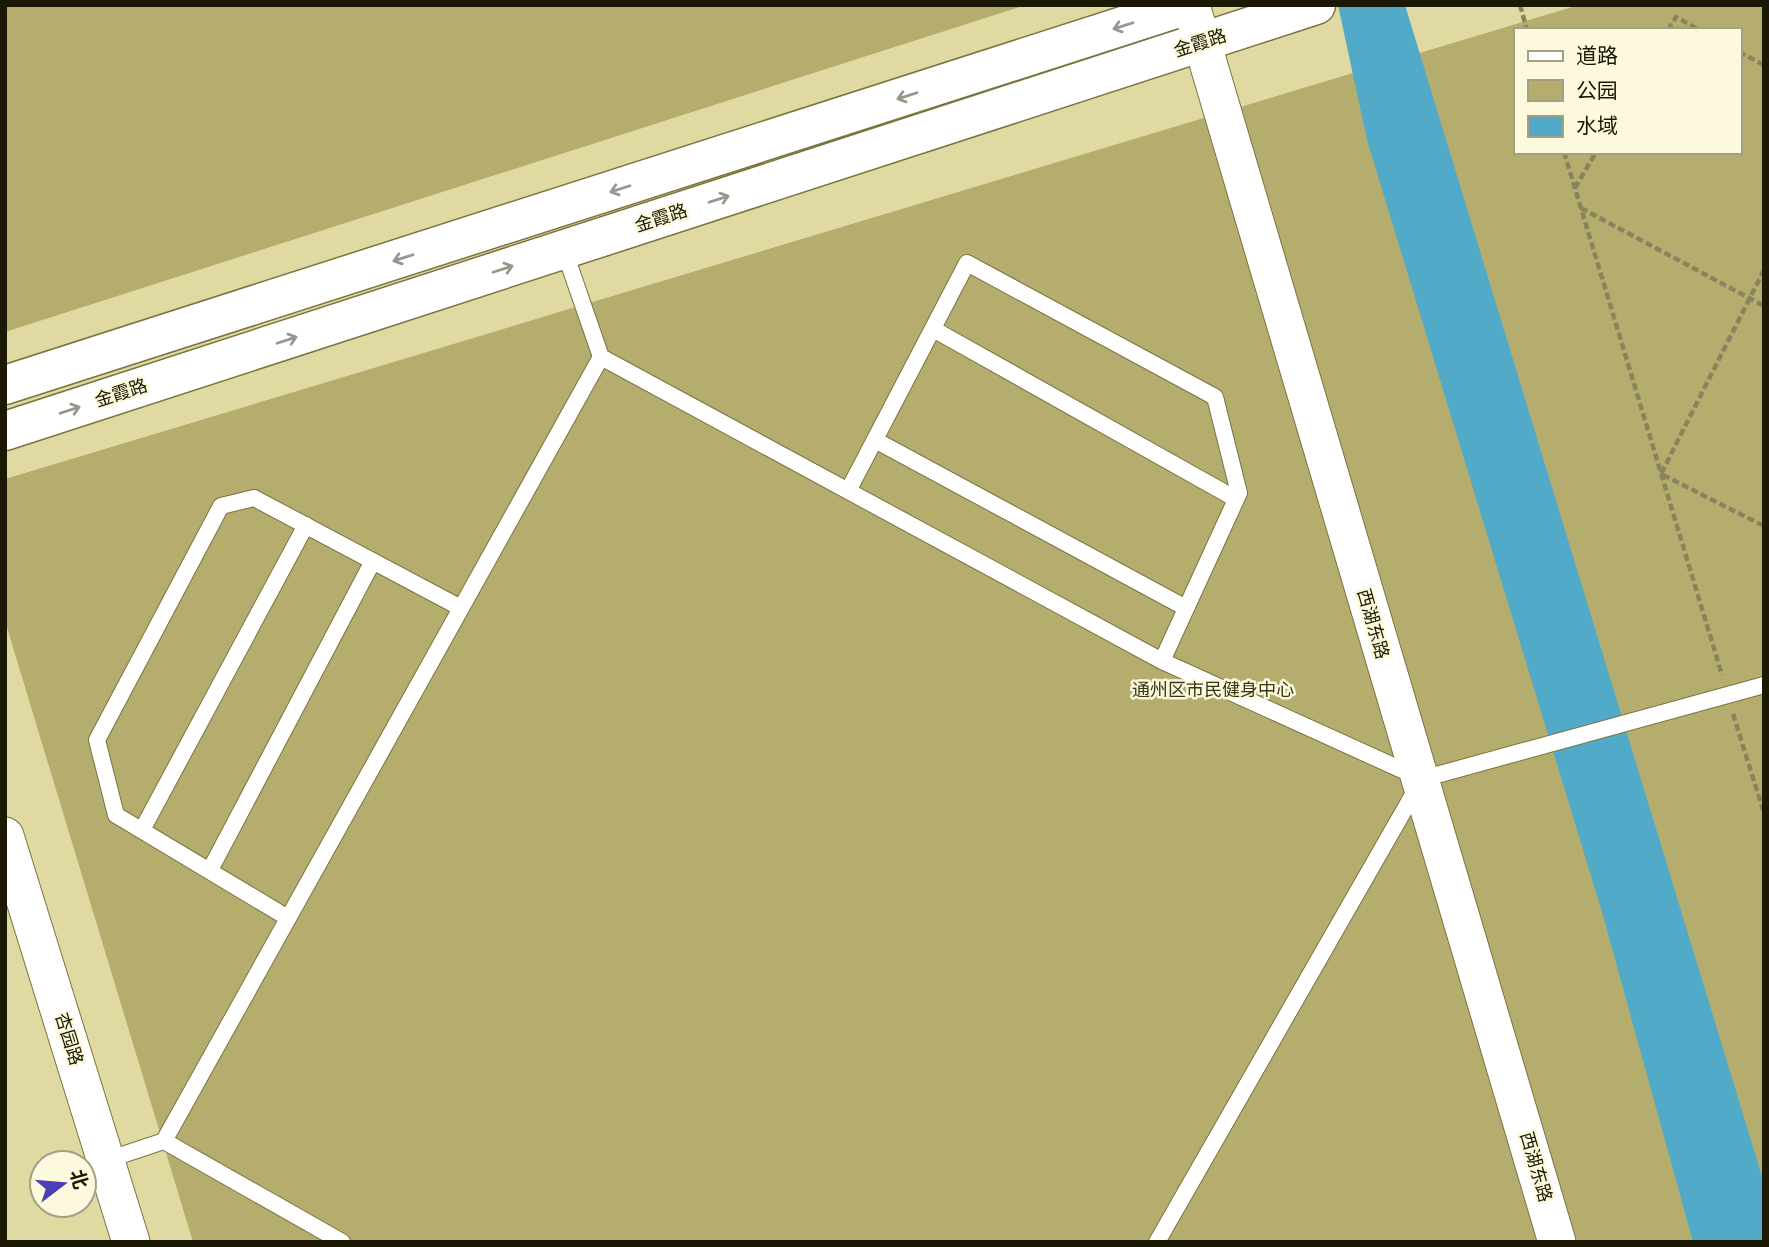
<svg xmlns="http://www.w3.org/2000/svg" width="1769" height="1247" viewBox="0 0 1769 1247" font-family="Figtree,'Noto Sans SC',sans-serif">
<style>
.green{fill:#b5ad6e;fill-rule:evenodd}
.water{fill:#51aac8}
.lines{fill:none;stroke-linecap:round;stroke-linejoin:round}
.service-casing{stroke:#7b743f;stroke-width:18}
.tertiary-casing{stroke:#7b743f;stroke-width:39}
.secondary-casing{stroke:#7b743f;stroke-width:41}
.path{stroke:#89845b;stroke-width:4.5;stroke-dasharray:7 3.5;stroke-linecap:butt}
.service{stroke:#fff;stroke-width:16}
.tertiary{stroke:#fff;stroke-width:37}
.secondary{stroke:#fff;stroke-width:38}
.oneway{stroke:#98978e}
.labels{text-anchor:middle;stroke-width:5;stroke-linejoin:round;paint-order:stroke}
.street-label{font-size:18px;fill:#1b1803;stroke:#fcf9dd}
.park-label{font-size:18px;fill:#393514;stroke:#fcf9dd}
</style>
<rect width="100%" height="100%" fill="#e0d9a1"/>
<!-- green -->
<path class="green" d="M 5,5 L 1026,5 L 5,332 Z
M 1579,5 L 1764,5 L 1764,1242 L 193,1242 L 5,621 L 5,479 ZM 1515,30 L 1739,30 L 1739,152 L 1515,152 Z"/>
<!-- water -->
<path class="water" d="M 1338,5 L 1405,5 L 1764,1183 L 1764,1242 L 1693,1242 L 1602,912 L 1367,140 Z"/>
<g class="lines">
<!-- service casing -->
<g class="service-casing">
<path id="service" d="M 564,250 L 601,357 L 1162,661 L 1422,779 L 1157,1242
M 933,329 L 1236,499
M 875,440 L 1186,608
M 848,491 L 967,263 L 1215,397 L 1239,493 L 1162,661
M 1422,779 L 1764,685
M 142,830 L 306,525
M 210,870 L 373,561
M 288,918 L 116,815 L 97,740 L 221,506 L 254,498 L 461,608
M 107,1160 L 164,1141
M 342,1242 L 164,1141 L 601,357"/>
</g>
<!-- tertiary casing -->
<g class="tertiary-casing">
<path id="tertiary" d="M 1191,5 L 1557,1242
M 5,836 L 131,1242"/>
</g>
<!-- secondary casing -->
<g class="secondary-casing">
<path id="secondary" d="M 5,385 L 1188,5
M 5,431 L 1316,5"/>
</g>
<!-- path -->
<path class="path" d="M 1520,5 L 1527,30
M 1668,30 L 1676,17 L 1699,30
M 1739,52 L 1764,65
M 1564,152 L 1722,675
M 1575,188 L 1596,152
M 1581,208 L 1764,306
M 1764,270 L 1661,474 L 1764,526
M 1733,714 L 1764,813"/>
<!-- service -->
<use href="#service" class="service"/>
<!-- tertiary -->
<use href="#tertiary" class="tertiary"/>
<!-- secondary -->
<use href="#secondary" class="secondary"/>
</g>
<!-- one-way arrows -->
<defs><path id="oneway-shaft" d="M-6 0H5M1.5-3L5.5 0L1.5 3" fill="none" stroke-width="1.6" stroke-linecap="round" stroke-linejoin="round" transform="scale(1.75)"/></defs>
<g class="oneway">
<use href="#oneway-shaft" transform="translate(1123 26) rotate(162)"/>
<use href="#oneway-shaft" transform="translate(907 96) rotate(162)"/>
<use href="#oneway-shaft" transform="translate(620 189) rotate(162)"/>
<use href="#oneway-shaft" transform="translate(719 199) rotate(-18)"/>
<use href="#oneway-shaft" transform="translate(403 258) rotate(162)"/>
<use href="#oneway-shaft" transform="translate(503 269) rotate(-18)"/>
<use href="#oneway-shaft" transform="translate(287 340) rotate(-18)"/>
<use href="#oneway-shaft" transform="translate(70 410) rotate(-18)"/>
</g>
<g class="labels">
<!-- street labels -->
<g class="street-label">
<text transform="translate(1200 43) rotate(-18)" y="6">金霞路</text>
<text transform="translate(661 218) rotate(-18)" y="6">金霞路</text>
<text transform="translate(121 393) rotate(-18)" y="6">金霞路</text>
<text transform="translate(1373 624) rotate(74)" y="6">西湖东路</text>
<text transform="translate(69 1039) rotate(73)" y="6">杏园路</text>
<text transform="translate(1536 1167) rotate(74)" y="6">西湖东路</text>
</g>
<!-- park labels -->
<g class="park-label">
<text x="1213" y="696">通州区市民健身中心</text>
</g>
</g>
<!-- border -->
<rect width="1769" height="1247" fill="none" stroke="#1b1803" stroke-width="14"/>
<!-- legend -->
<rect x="1514" y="28" width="228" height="126" fill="#fcf9dd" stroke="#a29f86" stroke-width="2"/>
<rect x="1528" y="51" width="35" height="10" fill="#ffffff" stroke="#a29f86" stroke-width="2"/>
<text x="1576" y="63" font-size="21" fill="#1b1803">道路</text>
<rect x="1528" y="80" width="35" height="21" fill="#b5ad6e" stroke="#a29f86" stroke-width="2"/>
<text x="1576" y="98" font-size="21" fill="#1b1803">公园</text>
<rect x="1528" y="116" width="35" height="21" fill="#51aac8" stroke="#a29f86" stroke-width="2"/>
<text x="1576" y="133" font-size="21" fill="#1b1803">水域</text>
<!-- north arrow -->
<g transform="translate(63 1184) rotate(74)"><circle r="33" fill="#fcf9dd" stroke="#a29f86" stroke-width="2"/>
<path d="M0-5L12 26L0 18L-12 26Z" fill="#4d3eb5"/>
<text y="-10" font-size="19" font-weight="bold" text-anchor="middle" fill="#1b1803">北</text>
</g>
</svg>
